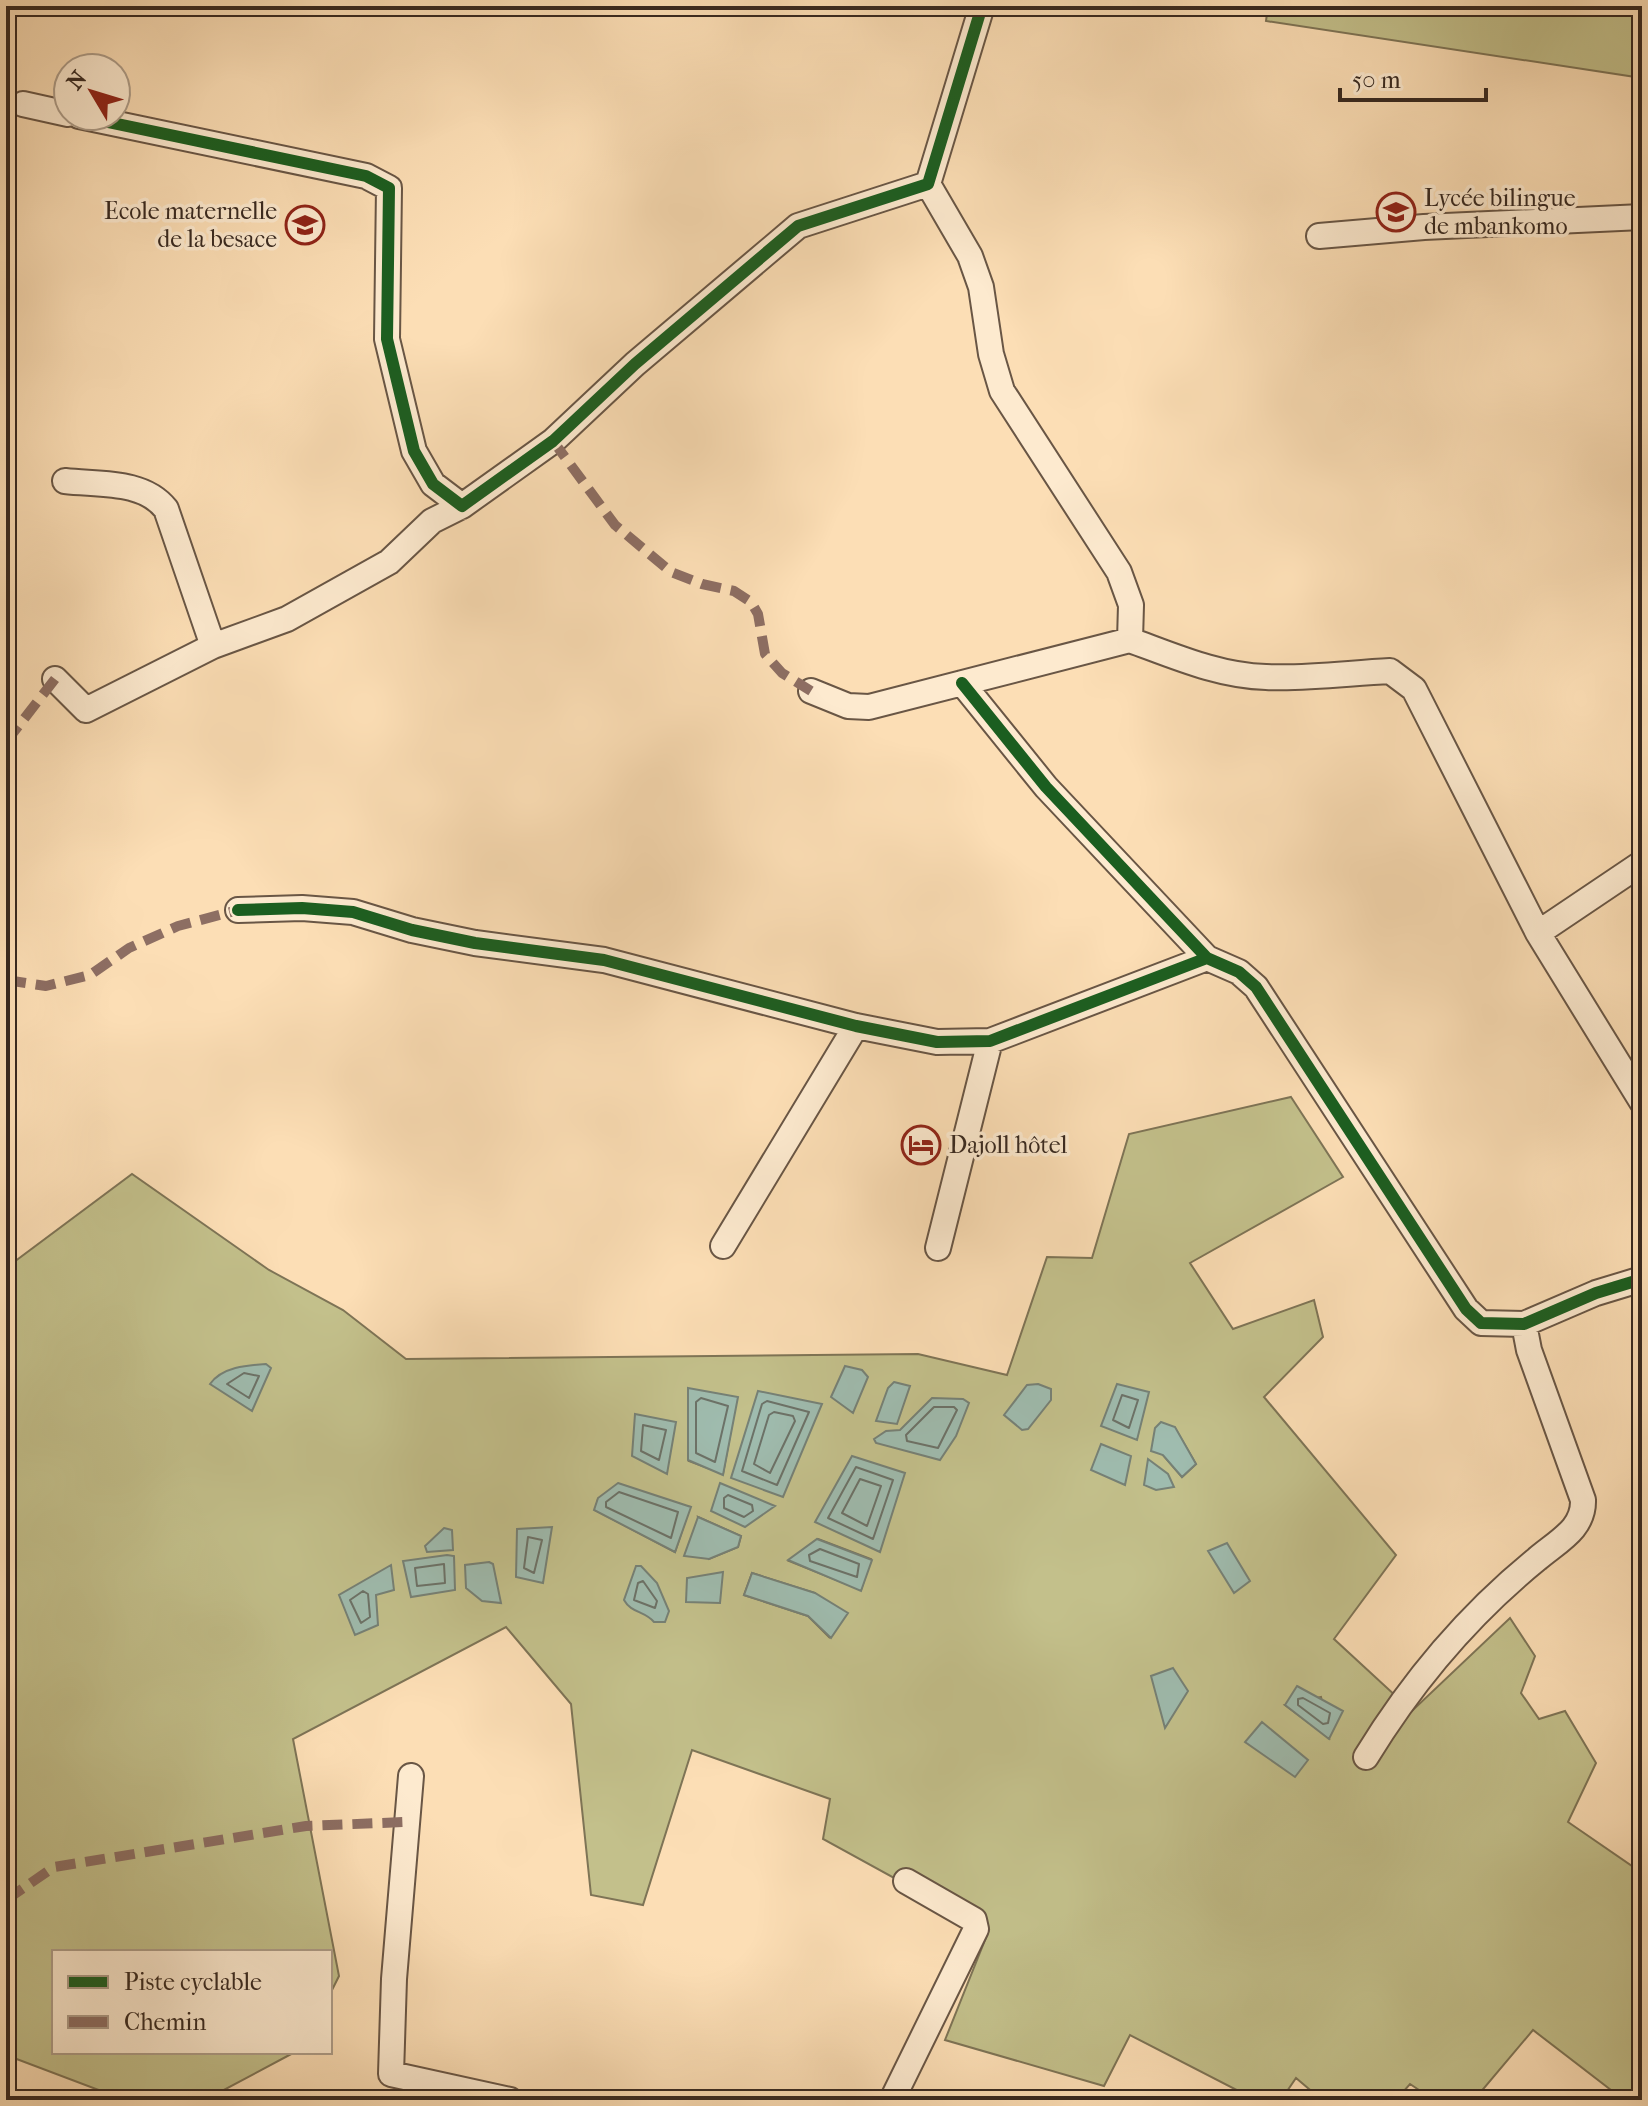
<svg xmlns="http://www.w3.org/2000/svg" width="1648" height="2106" viewBox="0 0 1648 2106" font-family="'IM FELL French Canon',serif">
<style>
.green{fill:#c3c08b;stroke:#7e7456;stroke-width:2;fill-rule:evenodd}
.water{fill:#9fbcaf;stroke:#768176;stroke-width:2}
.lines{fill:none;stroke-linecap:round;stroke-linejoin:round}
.shore{stroke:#6c7268;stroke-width:2}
.minor-casing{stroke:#695645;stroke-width:28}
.minor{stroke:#fdeacf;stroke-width:24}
.quiet{stroke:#8d6e63;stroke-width:10;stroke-dasharray:20 10;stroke-linecap:butt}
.cycleway-casing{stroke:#fdeacf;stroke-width:17}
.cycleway{stroke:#1b5e20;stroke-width:12}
.labels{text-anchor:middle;stroke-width:7;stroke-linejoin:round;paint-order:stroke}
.poi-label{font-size:24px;fill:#382920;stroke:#fdeacf;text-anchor:start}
</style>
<rect width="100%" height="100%" fill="#fcdeb5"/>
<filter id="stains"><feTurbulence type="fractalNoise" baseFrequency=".0025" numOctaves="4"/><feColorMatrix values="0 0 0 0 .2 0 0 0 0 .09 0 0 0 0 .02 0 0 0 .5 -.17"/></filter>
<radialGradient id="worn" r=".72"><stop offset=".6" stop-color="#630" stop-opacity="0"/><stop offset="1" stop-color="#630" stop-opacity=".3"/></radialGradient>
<!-- green -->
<path class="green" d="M 1268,6 L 1642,6 L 1642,78 L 1266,21 Z
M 1291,1097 L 1343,1177 L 1190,1263 L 1233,1329 L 1314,1300 L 1323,1337 L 1264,1397 L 1396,1555 L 1334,1639 L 1412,1711 L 1510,1618 L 1535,1656 L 1521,1693 L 1539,1719 L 1565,1711 L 1596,1763 L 1568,1822 L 1635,1868 L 1642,1865 L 1642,2100 L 1624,2100 L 1533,2030 L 1474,2100 L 1434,2100 L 1410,2084 L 1396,2100 L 1322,2100 L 1296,2078 L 1281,2100 L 1256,2100 L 1130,2035 L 1104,2086 L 945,2040 L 989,1930 L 823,1839 L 830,1799 L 692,1750 L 643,1905 L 591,1895 L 571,1704 L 506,1627 L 293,1739 L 339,1976 L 330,1994 L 330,1952 L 54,1952 L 54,2052 L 295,2052 L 205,2100 L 125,2100 L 6,2055 L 6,1268 L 132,1174 L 269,1270 L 343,1310 L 406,1359 L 918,1354 L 1007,1375 L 1047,1257 L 1092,1258 L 1129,1134 ZM 737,1397 L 723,1474 L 689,1461 ZM 1175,1428 L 1196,1464 L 1182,1477 L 1163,1455 ZM 598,1499 L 690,1507 L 675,1552 L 595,1510 ZM 698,1517 L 741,1536 L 738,1547 L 709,1559 ZM 818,1539 L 871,1559 L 861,1590 L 789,1561 ZM 752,1573 L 815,1593 L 830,1638 L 808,1616 L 744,1595 ZM 1321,1697 L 1329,1738 L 1285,1705 Z"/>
<!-- water -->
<path class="water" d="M 266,1364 L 271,1368 L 252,1411 L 210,1384 C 222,1367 247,1365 266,1364 Z
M 845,1366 L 862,1370 L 868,1377 L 853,1413 L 831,1397 Z
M 894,1382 L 910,1386 L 897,1424 L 876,1421 L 888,1388 Z
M 1038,1384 L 1051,1389 L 1051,1400 L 1028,1429 L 1022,1430 L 1004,1415 L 1027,1385 Z
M 1117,1384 L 1149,1392 L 1137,1440 L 1101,1426 Z
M 688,1388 L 738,1397 L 723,1475 L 688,1460 Z
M 758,1391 L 822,1404 L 783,1497 L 731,1478 Z
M 932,1398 L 963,1399 L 969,1403 L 956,1436 L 940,1460 L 876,1443 L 874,1439 L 886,1431 L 900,1430 Z
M 635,1414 L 676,1422 L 667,1474 L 632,1456 Z
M 1161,1422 L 1175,1427 L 1196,1464 L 1182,1477 L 1163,1455 L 1151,1451 L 1155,1428 Z
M 1101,1444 L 1131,1456 L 1125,1485 L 1091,1470 Z
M 852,1456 L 905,1473 L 880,1552 L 815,1522 Z
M 1148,1459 L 1168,1474 L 1174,1487 L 1156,1490 L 1144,1485 Z
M 618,1483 L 691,1507 L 675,1552 L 594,1510 L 598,1498 Z
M 720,1483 L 775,1506 L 745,1527 L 711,1511 Z
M 698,1517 L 741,1536 L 738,1547 L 709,1559 L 684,1556 Z
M 552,1527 L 543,1583 L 516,1577 L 517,1529 Z
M 444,1528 L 452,1530 L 453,1550 L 427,1552 L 425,1546 Z
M 817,1539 L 872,1560 L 861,1591 L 788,1560 Z
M 1227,1543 L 1250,1581 L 1234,1593 L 1208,1551 Z
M 447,1555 L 454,1556 L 455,1590 L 411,1597 L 403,1561 Z
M 489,1562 L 493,1564 L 501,1603 L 482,1601 L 466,1588 L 465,1565 Z
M 391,1565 L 394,1590 L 376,1595 L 378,1625 L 355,1635 L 339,1595 Z
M 636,1566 L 641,1566 L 657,1583 L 669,1611 L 665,1622 L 654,1622 C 645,1611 631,1613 624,1600 Z
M 723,1572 L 720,1603 L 686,1602 L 687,1578 Z
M 752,1573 L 815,1593 L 848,1613 L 831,1638 L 808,1616 L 744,1595 Z
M 1173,1668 L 1188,1691 L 1165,1728 L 1151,1676 Z
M 1297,1686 L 1343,1711 L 1329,1739 L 1285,1705 Z
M 1262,1722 L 1308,1760 L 1295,1777 L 1245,1742 Z"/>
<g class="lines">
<!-- shore -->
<path class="shore" d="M 244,1373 L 259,1376 L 249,1398 L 227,1384 Z
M 1122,1395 L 1138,1400 L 1129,1428 L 1113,1420 Z
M 701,1398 L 728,1406 L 715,1462 L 696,1453 L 696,1402 Z
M 767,1401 L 809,1412 L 777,1485 L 742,1471 L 762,1404 Z
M 934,1407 L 954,1407 L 957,1410 L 938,1448 L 907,1441 L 906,1435 Z
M 774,1412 L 793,1416 L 795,1421 L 770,1473 L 754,1464 L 769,1415 Z
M 643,1425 L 666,1430 L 659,1460 L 641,1451 Z
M 856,1467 L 893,1480 L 873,1539 L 828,1518 Z
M 860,1479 L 881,1486 L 867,1526 L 842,1513 Z
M 619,1492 L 678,1512 L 671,1538 L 606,1507 L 606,1502 Z
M 728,1495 L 752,1505 L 753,1511 L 744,1517 L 724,1508 L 724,1498 Z
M 528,1537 L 542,1540 L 534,1573 L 524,1568 Z
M 820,1549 L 859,1564 L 857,1577 L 810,1561 L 809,1555 Z
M 444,1564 L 445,1583 L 417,1586 L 415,1568 Z
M 643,1581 L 657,1601 L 655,1608 L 634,1600 L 638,1583 Z
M 363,1591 L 368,1594 L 370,1617 L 361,1623 L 350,1600 Z
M 1303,1698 L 1330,1713 L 1328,1723 L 1323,1724 L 1298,1705 L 1298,1699 Z"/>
<!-- minor casing -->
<g class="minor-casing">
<path id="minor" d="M 23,104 L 68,114
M 79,116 L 366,176 L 389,188 L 387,339 L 414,451 L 433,484 L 462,506 L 553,441 L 635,364 L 798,226 L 928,184 L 982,6
M 1319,236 L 1424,227 L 1642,217
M 65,481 C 99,485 143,480 166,509 L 213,646
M 1130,640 C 1174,656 1219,676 1266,677 C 1307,679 1349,673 1390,671 L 1414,689 L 1538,933 L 1642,1102
M 55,679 L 86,710 L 213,646 L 287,619 L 389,562 L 432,521 L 462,506
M 962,683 L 1046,787 L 1207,958 L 1239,972 L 1256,987 L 1466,1309 L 1481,1323 L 1524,1324 L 1596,1293 L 1642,1279
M 811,691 L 848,706 L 869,707 L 1130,640 L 1131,605 L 1119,572 L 1002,391 L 991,354 L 981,287 L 970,256 L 928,184
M 238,910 L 302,908 L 353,912 L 412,930 L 475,943 L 604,960 L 856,1026 L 937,1042 L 990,1041 L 1207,958
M 1538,933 L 1642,863
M 723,1246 L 856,1026
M 938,1248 L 990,1041
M 1366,1757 C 1413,1680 1468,1615 1537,1559 C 1558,1541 1584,1529 1583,1500 L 1529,1350 L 1524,1324
M 411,1776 L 394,1979 L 391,2074 L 510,2100
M 892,2100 L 976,1929 L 974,1920 L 906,1881"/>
</g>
<!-- minor -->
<use href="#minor" class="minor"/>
<!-- quiet -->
<path class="quiet" d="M 553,441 L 615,525 L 671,572 L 702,584 L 734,591 L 751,602 L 758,614 L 765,654 L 782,673 L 811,691
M 6,742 L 55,679
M 6,980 L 46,986 L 90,975 L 129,948 L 178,926 L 238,910
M 6,1900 L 54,1867 L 306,1826 L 405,1822"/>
<!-- cycleway casing -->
<g class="cycleway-casing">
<path id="cycleway" d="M 79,116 L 366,176 L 389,188 L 387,339 L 414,451 L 433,484 L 462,506 L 553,441 L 635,364 L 798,226 L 928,184 L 982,6
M 962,683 L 1046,787 L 1207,958 L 1239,972 L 1256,987 L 1466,1309 L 1481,1323 L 1524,1324 L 1596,1293 L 1642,1279
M 238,910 L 302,908 L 353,912 L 412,930 L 475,943 L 604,960 L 856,1026 L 937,1042 L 990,1041 L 1207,958"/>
</g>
<!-- cycleway -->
<use href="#cycleway" class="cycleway"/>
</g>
<!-- icons -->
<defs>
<g id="school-ring" transform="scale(2)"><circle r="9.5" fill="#fdeacf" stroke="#8f2418" stroke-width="1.5"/><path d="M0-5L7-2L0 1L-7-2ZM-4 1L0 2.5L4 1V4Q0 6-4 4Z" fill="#8f2418"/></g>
<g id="hotel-ring" transform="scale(2)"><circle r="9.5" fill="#fdeacf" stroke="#8f2418" stroke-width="1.5"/><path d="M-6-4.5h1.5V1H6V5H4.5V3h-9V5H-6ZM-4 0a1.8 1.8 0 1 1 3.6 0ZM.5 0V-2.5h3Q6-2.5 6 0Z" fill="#8f2418"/></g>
</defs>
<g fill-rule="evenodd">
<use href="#school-ring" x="1396" y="212"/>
<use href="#school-ring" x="305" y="225"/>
<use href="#hotel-ring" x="921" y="1145"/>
</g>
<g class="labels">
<!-- poi labels -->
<g class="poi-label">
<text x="1424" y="206">Lycée bilingue<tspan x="1424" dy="28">de mbankomo</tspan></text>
<text x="277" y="219" text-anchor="end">Ecole maternelle<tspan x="277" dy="28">de la besace</tspan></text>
<text x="949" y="1153">Dajoll hôtel</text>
</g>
</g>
<!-- margin -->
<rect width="1648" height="2106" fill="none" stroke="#fcdeb5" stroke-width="32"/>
<rect x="8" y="8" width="1632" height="2090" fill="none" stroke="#382920" stroke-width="4"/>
<rect x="16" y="16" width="1616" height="2074" fill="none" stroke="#382920" stroke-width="2"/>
<!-- legend -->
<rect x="52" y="1950" width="280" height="104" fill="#fdeacf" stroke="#ae9d89" stroke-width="2"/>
<rect x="68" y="1976" width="40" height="12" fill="#1b5e20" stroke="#ae9d89" stroke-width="2"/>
<text x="124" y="1990" font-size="24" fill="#382920">Piste cyclable</text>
<rect x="68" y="2016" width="40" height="12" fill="#8d6e63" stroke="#ae9d89" stroke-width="2"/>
<text x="124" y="2030" font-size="24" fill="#382920">Chemin</text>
<!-- north arrow -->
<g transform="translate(92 92) rotate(308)"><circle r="38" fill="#fdeacf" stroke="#ae9d89" stroke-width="2"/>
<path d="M0-6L14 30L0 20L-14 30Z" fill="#8f2418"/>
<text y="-12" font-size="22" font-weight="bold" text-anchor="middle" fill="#382920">N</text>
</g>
<!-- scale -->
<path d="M1340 88v12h146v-12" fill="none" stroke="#382920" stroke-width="4"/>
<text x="1352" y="88" font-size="24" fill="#382920" stroke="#fdeacf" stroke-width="6" paint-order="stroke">50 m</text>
<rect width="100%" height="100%" filter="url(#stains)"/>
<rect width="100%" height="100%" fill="url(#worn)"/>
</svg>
